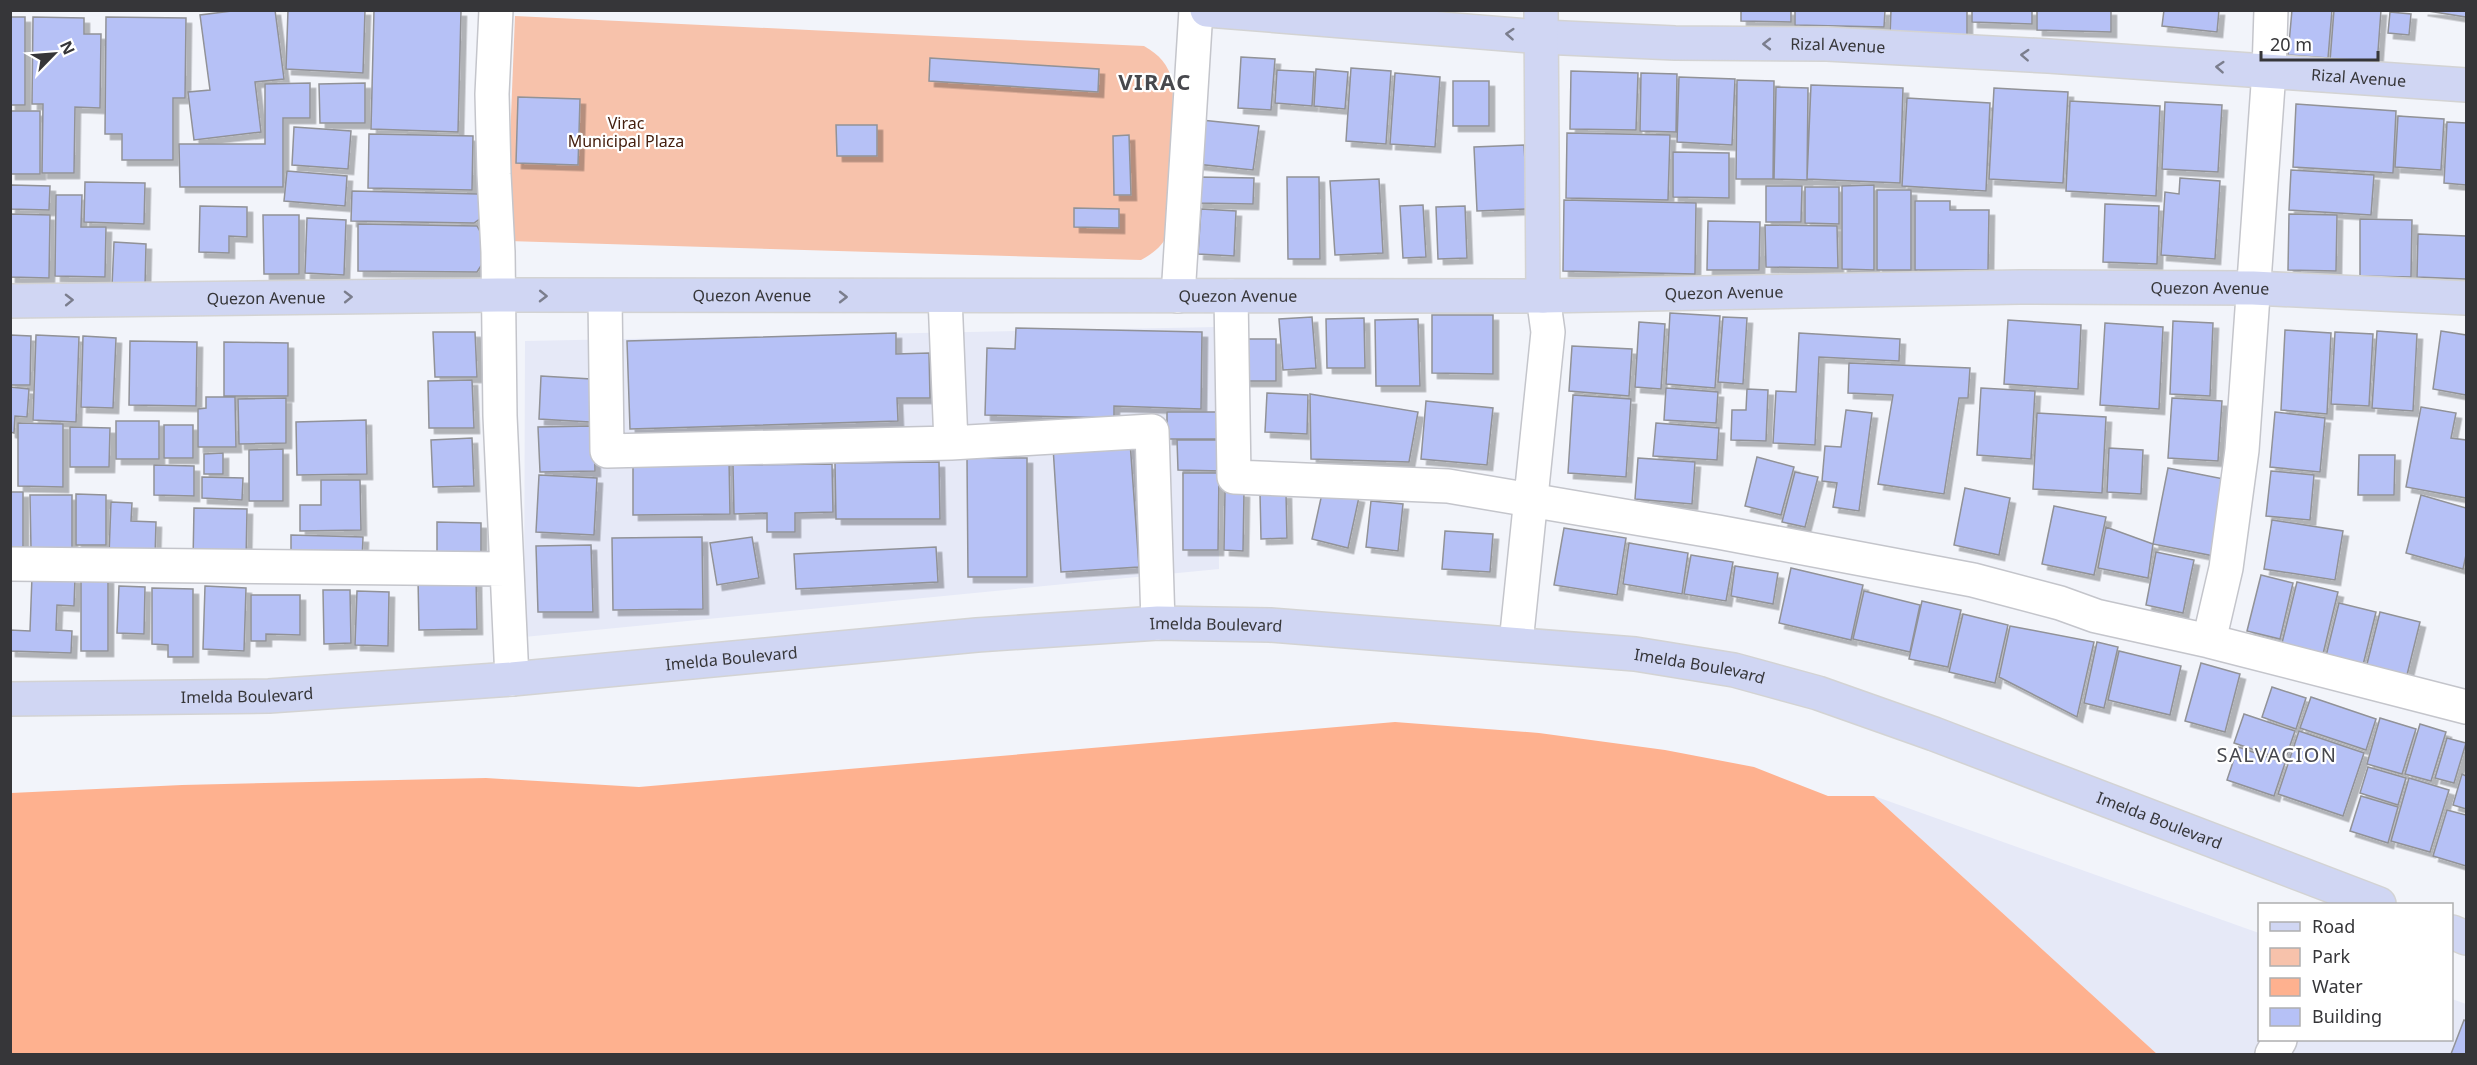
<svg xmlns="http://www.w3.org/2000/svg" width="2477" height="1065" viewBox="0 0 2477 1065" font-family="'Noto Sans',sans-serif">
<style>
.built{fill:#e6e9f7}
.green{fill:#f7c2ab}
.water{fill:#feb18f}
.building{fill:#b6c1f6;stroke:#919297;stroke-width:1.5;filter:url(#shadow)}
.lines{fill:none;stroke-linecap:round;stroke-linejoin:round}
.minor-casing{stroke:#c4c5cb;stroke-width:36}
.major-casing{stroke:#d3d3d3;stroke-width:36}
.minor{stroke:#fff;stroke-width:33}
.major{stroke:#d0d6f3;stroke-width:33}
.oneway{stroke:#7b7e8d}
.labels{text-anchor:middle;stroke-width:4.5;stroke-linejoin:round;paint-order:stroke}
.street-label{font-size:16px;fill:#363639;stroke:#fff}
.park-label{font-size:16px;fill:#45200f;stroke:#fff}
.quarter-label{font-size:20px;letter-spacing:1.5px;fill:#47484d;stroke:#fff}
.district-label{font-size:22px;font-weight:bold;letter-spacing:1.5px;fill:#47484d;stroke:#fff}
</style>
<defs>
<filter id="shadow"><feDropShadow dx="5.5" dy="5.5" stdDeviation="0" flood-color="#0004"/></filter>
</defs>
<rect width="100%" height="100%" fill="#f2f4fa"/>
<!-- built -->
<path class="built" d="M 1217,327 L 1219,569 L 524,637 L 525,341 Z
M 1874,796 L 2259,933 L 2260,1040 L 2452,1040 L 2452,999 L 2466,1004 L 2466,1054 L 2157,1054 Z"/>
<!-- green -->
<path class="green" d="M 515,16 L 1144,46 C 1160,55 1167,64 1173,81 L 1171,228 C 1164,244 1156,252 1141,260 L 506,241 Z"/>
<!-- water -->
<path class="water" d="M 1395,722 L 1539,733 L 1665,750 L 1754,767 L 1828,796 L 1874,796 L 2157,1054 L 11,1054 L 11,793 L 182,785 L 486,778 L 639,787 Z"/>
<!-- building -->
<path class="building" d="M 240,10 L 275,10 L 284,79 L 255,82 L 261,132 L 194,140 L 188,92 L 210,90 L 200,15 Z
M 288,10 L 365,10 L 363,73 L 286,69 Z
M 374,10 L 461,11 L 458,132 L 371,129 Z
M 1741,10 L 1791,10 L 1791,22 L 1741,21 Z
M 1795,10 L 1885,10 L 1884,27 L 1795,25 Z
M 1891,10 L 1967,10 L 1967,37 L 1890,36 Z
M 1972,10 L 2032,10 L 2032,24 L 1972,22 Z
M 2037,10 L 2111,10 L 2111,32 L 2037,30 Z
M 2164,10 L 2219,10 L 2217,32 L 2162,26 Z
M 2292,10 L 2332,10 L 2328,58 L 2288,55 Z
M 2334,10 L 2381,10 L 2377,65 L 2330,61 Z
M 2422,10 L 2466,10 L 2466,17 Z
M 2390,12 L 2411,14 L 2409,35 L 2388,33 Z
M 10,17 L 25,17 L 25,105 L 10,105 Z
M 33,17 L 84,18 L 84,34 L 101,34 L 100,108 L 75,107 L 74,173 L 42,173 L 43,104 L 32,104 Z
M 106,17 L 186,18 L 185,98 L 173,98 L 173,160 L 122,160 L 122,134 L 105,134 Z
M 1241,57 L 1275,59 L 1271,110 L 1238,108 Z
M 930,58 L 1099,69 L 1098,92 L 929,81 Z
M 1351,68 L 1391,71 L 1386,144 L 1346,141 Z
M 1316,69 L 1348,72 L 1345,109 L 1314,106 Z
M 1277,70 L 1314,72 L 1312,106 L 1275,103 Z
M 1571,71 L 1638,73 L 1636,130 L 1570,129 Z
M 1395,73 L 1440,77 L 1435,147 L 1390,144 Z
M 1641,73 L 1677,74 L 1676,132 L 1640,131 Z
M 1679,77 L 1735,79 L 1732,145 L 1677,142 Z
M 1737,80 L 1774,81 L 1773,179 L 1736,179 Z
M 1453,81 L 1489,81 L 1489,126 L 1453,126 Z
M 310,83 L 310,118 L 283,118 L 283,187 L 180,187 L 179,144 L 265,144 L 265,84 Z
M 365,83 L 365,123 L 320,123 L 319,84 Z
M 1811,85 L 1903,88 L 1900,183 L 1807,179 Z
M 1776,87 L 1808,88 L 1807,180 L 1774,179 Z
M 1994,88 L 2068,92 L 2063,183 L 1989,179 Z
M 518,97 L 580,99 L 578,165 L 516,163 Z
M 1907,98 L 1990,103 L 1986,191 L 1902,186 Z
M 2070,101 L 2160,106 L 2156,196 L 2066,191 Z
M 2165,102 L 2222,105 L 2218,172 L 2162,169 Z
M 2296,104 L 2396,111 L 2393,173 L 2293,167 Z
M 10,111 L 40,111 L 40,174 L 10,174 Z
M 2398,116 L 2444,119 L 2441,170 L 2395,167 Z
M 1201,120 L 1259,126 L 1253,170 L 1196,164 Z
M 2447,122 L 2466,123 L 2466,185 L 2444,183 Z
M 836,125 L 877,125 L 877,156 L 837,156 Z
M 294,127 L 351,131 L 348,169 L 292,165 Z
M 1567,133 L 1670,135 L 1668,200 L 1566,198 Z
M 369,134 L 473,136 L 472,190 L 368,188 Z
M 1129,135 L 1131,195 L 1114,195 L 1113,136 Z
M 1524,145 L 1528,209 L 1477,211 L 1474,147 Z
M 1673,152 L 1729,153 L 1729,198 L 1673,197 Z
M 2291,170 L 2374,175 L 2371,215 L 2289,210 Z
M 287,171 L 347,176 L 345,206 L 284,201 Z
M 1198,177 L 1254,178 L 1253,204 L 1197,203 Z
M 1287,177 L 1319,177 L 1320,259 L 1288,259 Z
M 2180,178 L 2220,181 L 2215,259 L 2161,255 L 2165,192 L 2179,194 Z
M 1379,179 L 1383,253 L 1335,255 L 1330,181 Z
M 85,182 L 145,183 L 144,224 L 84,222 Z
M 11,185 L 50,186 L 49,210 L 10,209 Z
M 1874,185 L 1874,270 L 1842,269 L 1842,186 Z
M 1766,186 L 1802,186 L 1801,222 L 1766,222 Z
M 1805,187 L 1839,187 L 1839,224 L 1805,223 Z
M 1877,190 L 1911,190 L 1911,270 L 1877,270 Z
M 352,191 L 478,194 L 482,201 L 481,218 L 474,223 L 351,221 Z
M 56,195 L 82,195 L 81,227 L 106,227 L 105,277 L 55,276 Z
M 1564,200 L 1696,203 L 1695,274 L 1563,271 Z
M 1915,201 L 1950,201 L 1950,210 L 1989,210 L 1988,270 L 1915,270 Z
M 2105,204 L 2159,206 L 2157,264 L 2103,262 Z
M 1423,205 L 1426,257 L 1403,258 L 1400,206 Z
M 200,206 L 247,207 L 247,237 L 229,236 L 229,253 L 199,252 Z
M 1465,206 L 1467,258 L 1438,259 L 1436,207 Z
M 1074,208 L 1119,209 L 1119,228 L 1074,227 Z
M 1201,209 L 1236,211 L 1234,256 L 1198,254 Z
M 10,214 L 50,215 L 49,278 L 10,277 Z
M 2289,214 L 2337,215 L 2336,271 L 2288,270 Z
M 263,215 L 299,215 L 299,274 L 264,274 Z
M 307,218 L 346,220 L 344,275 L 305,273 Z
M 2360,219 L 2412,220 L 2411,277 L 2360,276 Z
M 1708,221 L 1760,222 L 1759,270 L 1707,270 Z
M 358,224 L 477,226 L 487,244 L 486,258 L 477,272 L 358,271 Z
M 1765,225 L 1837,226 L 1838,268 L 1766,267 Z
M 2418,234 L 2466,236 L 2466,279 L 2417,277 Z
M 114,242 L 146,244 L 145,287 L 112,286 Z
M 1670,313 L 1720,316 L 1715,388 L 1666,384 Z
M 1432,315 L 1493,315 L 1493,374 L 1432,373 Z
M 1312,317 L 1316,368 L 1283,370 L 1279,319 Z
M 1723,317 L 1747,318 L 1743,384 L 1718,382 Z
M 1364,318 L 1365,368 L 1327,368 L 1326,319 Z
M 1418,319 L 1420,386 L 1376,386 L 1375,320 Z
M 2008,320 L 2081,325 L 2078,389 L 2004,384 Z
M 2173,321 L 2213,323 L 2210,396 L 2170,394 Z
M 1639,322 L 1665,324 L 1661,389 L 1635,387 Z
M 2105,323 L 2163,327 L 2159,409 L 2100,405 Z
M 1016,328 L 1202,332 L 1201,409 L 1114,406 L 1114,418 L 985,415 L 987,348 L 1015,349 Z
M 2285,330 L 2331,333 L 2327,414 L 2281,410 Z
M 2377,331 L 2417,334 L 2413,411 L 2372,408 Z
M 2441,331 L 2466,335 L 2466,395 L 2433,389 Z
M 433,332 L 475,332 L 477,377 L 435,377 Z
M 2335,332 L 2373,334 L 2369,406 L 2331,404 Z
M 896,333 L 896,354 L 929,353 L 930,398 L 897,398 L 898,421 L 630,429 L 627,341 Z
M 1799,333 L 1900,339 L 1899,361 L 1819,357 L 1815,445 L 1773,443 L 1776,391 L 1796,392 Z
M 10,335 L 31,336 L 30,385 L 10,385 Z
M 36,335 L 79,337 L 76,422 L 33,420 Z
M 83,336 L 116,338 L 113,408 L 81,407 Z
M 1244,339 L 1276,339 L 1276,381 L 1243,381 Z
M 130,341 L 197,342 L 196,406 L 129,405 Z
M 224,342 L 288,343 L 288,396 L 224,396 Z
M 1572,346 L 1632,349 L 1629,396 L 1569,391 Z
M 1849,363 L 1970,368 L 1968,398 L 1959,398 L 1944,494 L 1878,484 L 1893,395 L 1848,393 Z
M 541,376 L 591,379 L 590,422 L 539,419 Z
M 472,380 L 474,428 L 429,428 L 428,381 Z
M 10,387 L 29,389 L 27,417 L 15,416 L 14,433 L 10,432 Z
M 1666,388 L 1718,392 L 1716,423 L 1664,420 Z
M 1981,388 L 2035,391 L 2031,459 L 1977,455 Z
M 1747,389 L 1768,390 L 1766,441 L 1731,440 L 1732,410 L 1746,410 Z
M 1267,393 L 1308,395 L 1307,434 L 1265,432 Z
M 1310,394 L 1418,412 L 1409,462 L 1311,459 Z
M 1573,395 L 1631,399 L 1626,477 L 1568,473 Z
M 206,397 L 235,397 L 236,447 L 198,447 L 198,409 L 206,408 Z
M 286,398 L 286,443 L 239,444 L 238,399 Z
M 2172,398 L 2222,401 L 2218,461 L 2168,458 Z
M 1426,401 L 1493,408 L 1487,465 L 1421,459 Z
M 2421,407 L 2456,413 L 2451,438 L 2466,440 L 2466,498 L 2406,487 Z
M 1846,410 L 1872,413 L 1859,511 L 1833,507 L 1837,483 L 1822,481 L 1825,446 L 1841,447 Z
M 1167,412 L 1222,412 L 1221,439 L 1167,439 Z
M 2275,412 L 2325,418 L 2320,472 L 2270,467 Z
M 2037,413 L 2106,417 L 2102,493 L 2033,489 Z
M 366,420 L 367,474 L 297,475 L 296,422 Z
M 116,421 L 159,421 L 159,459 L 116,459 Z
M 18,423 L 63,424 L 63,487 L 18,486 Z
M 1656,423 L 1719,428 L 1717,460 L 1653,456 Z
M 164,425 L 193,425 L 193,458 L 164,458 Z
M 594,426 L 595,471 L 540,472 L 538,427 Z
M 70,427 L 110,428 L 109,467 L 70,467 Z
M 472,438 L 474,486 L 433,487 L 431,440 Z
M 1177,440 L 1221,440 L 1222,471 L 1178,470 Z
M 1130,442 L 1139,567 L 1061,572 L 1053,447 Z
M 2109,448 L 2143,450 L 2141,494 L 2107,492 Z
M 283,449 L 283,501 L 249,501 L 249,450 Z
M 223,453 L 223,474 L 204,474 L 204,454 Z
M 2359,455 L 2395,455 L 2394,495 L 2358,495 Z
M 1757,457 L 1794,467 L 1781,515 L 1745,506 Z
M 967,458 L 1027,458 L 1027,577 L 968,577 Z
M 1638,458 L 1695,462 L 1692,504 L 1635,499 Z
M 729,460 L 730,514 L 633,515 L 633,461 Z
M 939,462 L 940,519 L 836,519 L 835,463 Z
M 832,464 L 833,512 L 795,513 L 795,532 L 767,532 L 767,513 L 734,514 L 733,465 Z
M 154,465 L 194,466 L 194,496 L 154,495 Z
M 2168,468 L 2234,481 L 2219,557 L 2153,544 Z
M 2271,471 L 2314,475 L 2310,520 L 2266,516 Z
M 1795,472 L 1818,477 L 1805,527 L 1782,522 Z
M 1183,473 L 1219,473 L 1218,550 L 1183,550 Z
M 539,475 L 597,478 L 594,535 L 536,532 Z
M 202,477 L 243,478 L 242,500 L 202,498 Z
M 321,480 L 360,480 L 361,530 L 300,531 L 300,505 L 321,505 Z
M 1965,488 L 2010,498 L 1999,555 L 1954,545 Z
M 1323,489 L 1359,497 L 1348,548 L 1312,539 Z
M 1225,491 L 1244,492 L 1243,551 L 1224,550 Z
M 10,492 L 23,492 L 23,554 L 10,554 Z
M 1260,493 L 1286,493 L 1287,538 L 1261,539 Z
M 76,494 L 106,495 L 106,545 L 76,545 Z
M 30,495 L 72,495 L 72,550 L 31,549 Z
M 2421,495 L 2466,508 L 2466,555 L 2463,569 L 2406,553 Z
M 1371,501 L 1403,504 L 1398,551 L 1366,547 Z
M 111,502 L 132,503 L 131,521 L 156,522 L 155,557 L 109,555 Z
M 2054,506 L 2106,517 L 2094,575 L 2042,564 Z
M 194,508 L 247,509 L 246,561 L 193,561 Z
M 2272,520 L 2343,531 L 2335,580 L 2264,569 Z
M 437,522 L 481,523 L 481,560 L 437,560 Z
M 2106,527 L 2153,544 L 2148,578 L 2098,568 Z
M 1564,528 L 1626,538 L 1617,595 L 1554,585 Z
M 1445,531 L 1493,534 L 1490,572 L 1442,569 Z
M 291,535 L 363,537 L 362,561 L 291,559 Z
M 702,537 L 703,609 L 613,610 L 612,538 Z
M 752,537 L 759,578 L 717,585 L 710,543 Z
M 1629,543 L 1688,553 L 1682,594 L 1623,584 Z
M 591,545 L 593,612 L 538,612 L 536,546 Z
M 936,547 L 938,582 L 796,589 L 794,554 Z
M 2156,552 L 2194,560 L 2183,613 L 2146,605 Z
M 1691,555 L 1733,562 L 1726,601 L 1684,594 Z
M 1735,566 L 1778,573 L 1773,604 L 1731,596 Z
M 1791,568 L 1863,585 L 1851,640 L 1779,623 Z
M 2261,575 L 2293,583 L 2280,639 L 2247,631 Z
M 32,576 L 75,578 L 74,606 L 57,605 L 56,630 L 72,631 L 71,653 L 10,651 L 10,630 L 30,631 Z
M 81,577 L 108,578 L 108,651 L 81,651 Z
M 476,577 L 477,629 L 419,630 L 418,578 Z
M 2297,582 L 2338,592 L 2323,654 L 2282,643 Z
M 119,586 L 145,587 L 144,634 L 117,633 Z
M 205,586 L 246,588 L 244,651 L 203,649 Z
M 152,588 L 193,589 L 193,657 L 168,657 L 168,645 L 152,644 Z
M 323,590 L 350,590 L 351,643 L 324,644 Z
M 357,591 L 389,592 L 388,646 L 355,645 Z
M 1864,591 L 1920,605 L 1910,652 L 1853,639 Z
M 251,595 L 300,595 L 300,635 L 266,634 L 266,641 L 251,641 Z
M 1922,601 L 1961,610 L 1948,667 L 1909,659 Z
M 2339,603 L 2376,612 L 2363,665 L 2326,656 Z
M 2380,612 L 2420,622 L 2406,679 L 2366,668 Z
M 1963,614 L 2008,625 L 1995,683 L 1949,672 Z
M 2010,626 L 2094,642 L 2077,717 L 1999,677 Z
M 2097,642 L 2118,647 L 2104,708 L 2084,703 Z
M 2119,651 L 2181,666 L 2170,715 L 2108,700 Z
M 2201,663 L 2240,674 L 2225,732 L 2185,721 Z
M 2272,687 L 2306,698 L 2296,729 L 2262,717 Z
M 2311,697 L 2376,719 L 2366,750 L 2300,728 Z
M 2244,714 L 2295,731 L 2285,760 L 2234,743 Z
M 2380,718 L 2416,729 L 2402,774 L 2367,764 Z
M 2420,724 L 2446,732 L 2431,781 L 2405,774 Z
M 2299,731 L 2364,753 L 2343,816 L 2278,794 Z
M 2447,738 L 2466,743 L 2454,783 L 2435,778 Z
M 2238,747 L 2285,763 L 2274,796 L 2227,780 Z
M 2368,767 L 2406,778 L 2398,805 L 2360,793 Z
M 2462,774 L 2466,776 L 2466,809 L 2453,805 Z
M 2409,778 L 2449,790 L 2430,852 L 2391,841 Z
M 2361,796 L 2398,807 L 2388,843 L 2350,831 Z
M 2447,810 L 2466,815 L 2466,866 L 2433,856 Z
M 2464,1020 L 2466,1021 L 2466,1054 L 2451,1054 Z"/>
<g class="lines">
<!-- minor casing -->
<g class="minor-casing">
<path id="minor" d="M 496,10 L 492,94 L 494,174 L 498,252 L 500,416 L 512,679
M 1178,296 L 1196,10
M 1231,296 L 1234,477 L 1448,486 L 1718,532 L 1973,580 L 2060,603 L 2096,616 L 2209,641 L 2466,707
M 605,297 L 607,451 L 951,443 L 1152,431 L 1158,623
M 945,297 L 951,443
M 10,564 L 506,569
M 2209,641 L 2226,568 L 2242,450 L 2269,71 L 2271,10
M 1516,643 L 1548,332 L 1543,296
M 2272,1054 L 2280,1040"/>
</g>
<!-- major casing -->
<g class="major-casing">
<g id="major">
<path id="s1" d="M 1207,10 L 1542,37 L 1675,43 L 1827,44 L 2048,56 L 2466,85"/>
<path d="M 1541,10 L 1543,296"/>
<path id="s2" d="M 10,301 L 498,295 L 1543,296 L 2020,287 L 2253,288 L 2466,298"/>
<path id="s3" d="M 10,699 L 269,696 L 512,679 L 977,635 L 1158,623 L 1270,625 L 1635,654 L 1734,670 L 1818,693 L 1934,734 L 2379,904"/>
<path d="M 2452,932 L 2466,938"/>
</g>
</g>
<!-- minor -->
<use href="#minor" class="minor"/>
<!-- major -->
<use href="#major" class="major"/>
</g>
<!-- one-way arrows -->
<defs><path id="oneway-chevron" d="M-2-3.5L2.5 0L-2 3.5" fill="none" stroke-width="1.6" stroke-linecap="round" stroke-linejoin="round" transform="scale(1.5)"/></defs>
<g class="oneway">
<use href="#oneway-chevron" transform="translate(1510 34) rotate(-176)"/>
<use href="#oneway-chevron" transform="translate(1767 44) rotate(-180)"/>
<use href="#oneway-chevron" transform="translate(2025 55) rotate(-177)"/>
<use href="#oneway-chevron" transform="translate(2220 67) rotate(-176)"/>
<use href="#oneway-chevron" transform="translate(543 296) rotate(1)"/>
<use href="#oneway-chevron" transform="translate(348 297) rotate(-1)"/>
<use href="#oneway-chevron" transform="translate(843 297)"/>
<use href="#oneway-chevron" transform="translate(69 300) rotate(-1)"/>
</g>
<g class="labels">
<!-- street labels -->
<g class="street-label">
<text dy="6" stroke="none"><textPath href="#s1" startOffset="632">Rizal Avenue</textPath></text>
<text dy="6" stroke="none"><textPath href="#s1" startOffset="1154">Rizal Avenue</textPath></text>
<text dy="6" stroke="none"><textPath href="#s2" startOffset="2200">Quezon Avenue</textPath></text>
<text dy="6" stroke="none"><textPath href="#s2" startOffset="1714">Quezon Avenue</textPath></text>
<text dy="6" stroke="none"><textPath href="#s2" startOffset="1228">Quezon Avenue</textPath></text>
<text dy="6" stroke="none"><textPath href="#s2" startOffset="742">Quezon Avenue</textPath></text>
<text dy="6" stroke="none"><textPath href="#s2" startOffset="256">Quezon Avenue</textPath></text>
<text dy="6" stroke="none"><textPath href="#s3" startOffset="1209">Imelda Boulevard</textPath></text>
<text dy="6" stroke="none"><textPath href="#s3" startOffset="723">Imelda Boulevard</textPath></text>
<text dy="6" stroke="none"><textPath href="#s3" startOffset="1695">Imelda Boulevard</textPath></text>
<text dy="6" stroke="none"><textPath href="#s3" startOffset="237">Imelda Boulevard</textPath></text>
<text dy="6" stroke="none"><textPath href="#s3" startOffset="2181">Imelda Boulevard</textPath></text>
</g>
<!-- park labels -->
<g class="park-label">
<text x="626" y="129">Virac<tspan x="626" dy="18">Municipal Plaza</tspan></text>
</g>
<!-- quarter labels -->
<g class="quarter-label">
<text x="2277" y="762">SALVACION</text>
</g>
<!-- district labels -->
<g class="district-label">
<text x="1155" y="90">VIRAC</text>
</g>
</g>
<!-- border -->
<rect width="2477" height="1065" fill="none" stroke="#363639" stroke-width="24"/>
<!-- legend -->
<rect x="2258" y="903" width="195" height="138" fill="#ffffff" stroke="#afafb0" stroke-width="1.5"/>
<rect x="2270" y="922" width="30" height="9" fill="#d0d6f3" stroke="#afafb0" stroke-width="1.5"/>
<text x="2312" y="933" font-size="18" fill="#363639">Road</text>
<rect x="2270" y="948" width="30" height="18" fill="#f7c2ab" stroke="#afafb0" stroke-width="1.5"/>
<text x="2312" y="963" font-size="18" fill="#363639">Park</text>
<rect x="2270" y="978" width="30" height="18" fill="#feb18f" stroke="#afafb0" stroke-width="1.5"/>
<text x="2312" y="993" font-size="18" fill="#363639">Water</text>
<rect x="2270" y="1008" width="30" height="18" fill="#b6c1f6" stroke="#afafb0" stroke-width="1.5"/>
<text x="2312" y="1023" font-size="18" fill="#363639">Building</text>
<!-- north arrow -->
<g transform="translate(54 54) rotate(65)" stroke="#ffffff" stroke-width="4.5" paint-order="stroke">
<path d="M0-4.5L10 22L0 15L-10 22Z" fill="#363639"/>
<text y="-9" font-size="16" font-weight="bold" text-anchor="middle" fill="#363639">N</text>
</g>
<!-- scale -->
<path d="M2261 51v9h117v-9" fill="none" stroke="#363639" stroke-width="3"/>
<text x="2270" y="51" font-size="18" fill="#363639" stroke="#ffffff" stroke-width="4.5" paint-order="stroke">20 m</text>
</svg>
